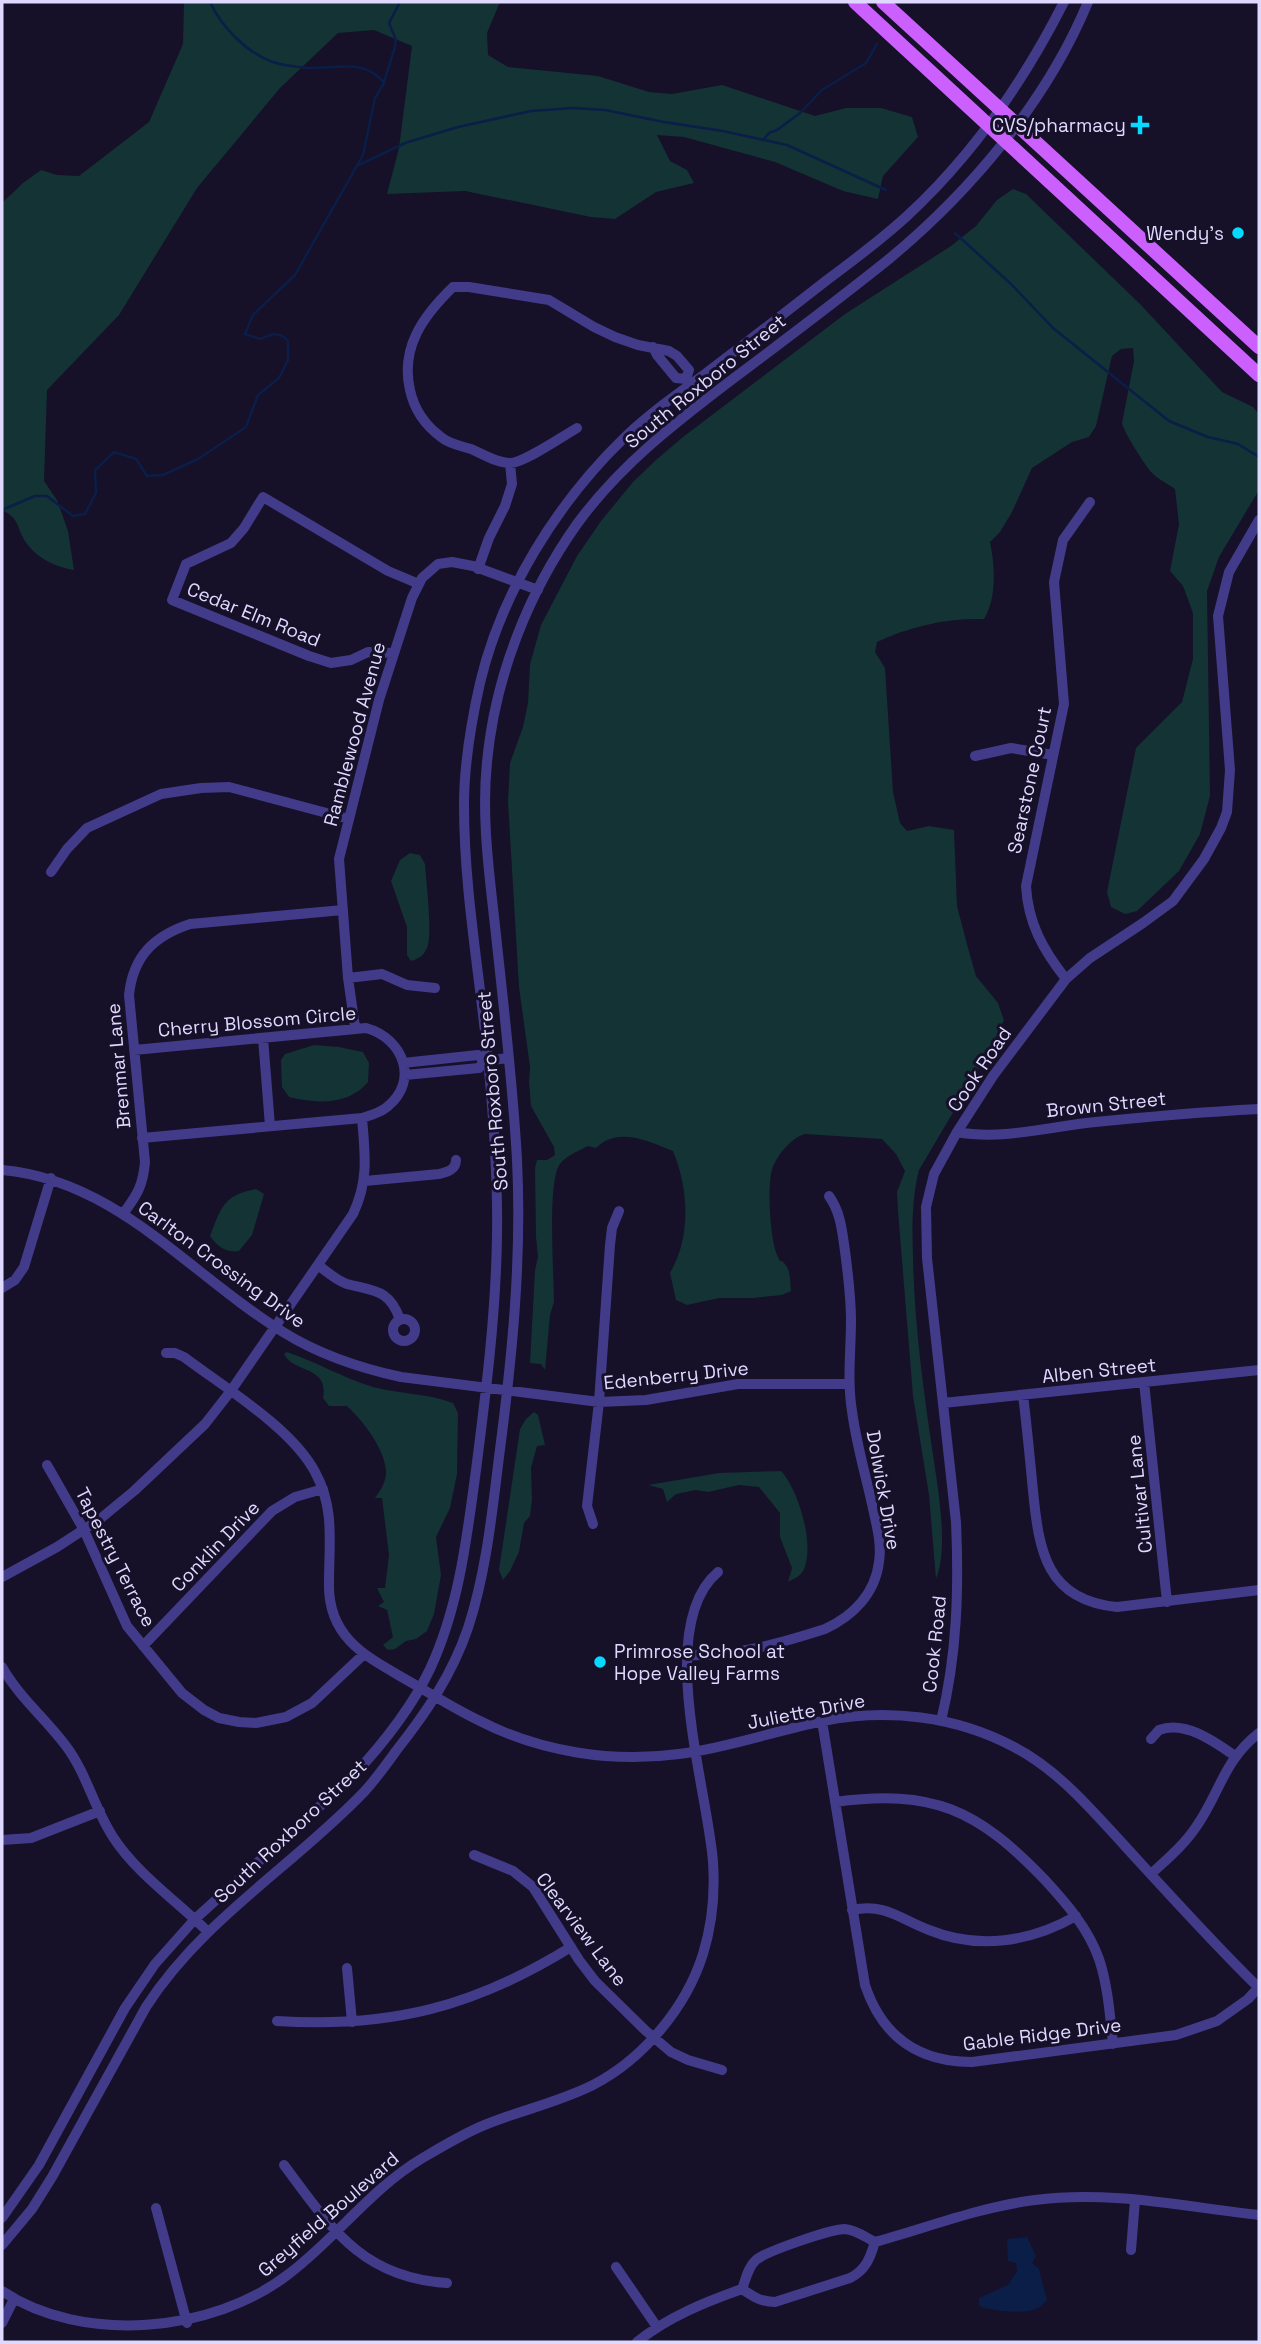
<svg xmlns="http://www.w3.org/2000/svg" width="1261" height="2344" viewBox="0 0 1261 2344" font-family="'Space Grotesk',sans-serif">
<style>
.green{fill:#133334}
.water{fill:#0a1e48}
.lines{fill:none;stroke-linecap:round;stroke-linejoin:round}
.stream{stroke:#0a1e48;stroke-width:2.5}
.minor{stroke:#423b89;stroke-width:10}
.major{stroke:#cc60ff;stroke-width:14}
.poi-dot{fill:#05d9ff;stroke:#161029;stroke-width:2.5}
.labels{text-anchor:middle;stroke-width:6;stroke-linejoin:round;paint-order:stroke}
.poi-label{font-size:19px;fill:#dfd9ff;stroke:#161029;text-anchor:end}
.street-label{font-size:19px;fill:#dfd9ff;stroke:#161029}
</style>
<rect width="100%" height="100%" fill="#161029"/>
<!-- green -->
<path class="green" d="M 184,2 L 500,2 L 487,33 L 488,55 L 508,67 L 598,76 L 649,92 L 672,94 L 722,85 L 815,116 L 846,108 L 881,108 L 912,117 L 918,137 L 883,176 L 878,199 L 843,191 L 775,162 L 684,137 L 657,135 L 670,161 L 687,170 L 694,183 L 656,192 L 615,219 L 591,217 L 465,191 L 387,194 L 399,148 L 412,46 L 374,30 L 338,33 L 280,88 L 197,188 L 119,315 L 47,390 L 44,481 L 57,500 L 68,531 L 74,570 C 56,567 38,559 27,544 C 16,529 21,519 2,510 L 2,203 L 23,183 L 41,170 L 57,175 L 79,176 L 149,122 L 183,44 Z
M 1013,189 L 1026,194 L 1141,305 L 1222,392 L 1253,407 L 1259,414 L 1259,490 L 1219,557 L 1207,591 L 1210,796 L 1200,834 L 1179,871 L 1137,911 L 1125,914 L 1111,907 L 1107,892 L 1136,748 L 1182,702 L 1193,659 L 1193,613 L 1183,586 L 1170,571 L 1179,524 L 1175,489 C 1168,484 1158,479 1151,472 C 1145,465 1123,431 1122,423 L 1134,361 L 1133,348 L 1121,349 L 1112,356 L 1096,426 L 1089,437 L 1072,442 L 1032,468 L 1012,512 L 1000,532 L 990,542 C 995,565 997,598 984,619 C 947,618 911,626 877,642 L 875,652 L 885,668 L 893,792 L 900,823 L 907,831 L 929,826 L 954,830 L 957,906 L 968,948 L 976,976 L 998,1003 L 1004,1020 L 990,1050 L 919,1170 C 912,1198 912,1226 913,1255 C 914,1318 922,1379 931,1441 C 936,1478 950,1546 936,1579 L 929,1495 L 913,1396 L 898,1211 L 897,1192 L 905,1171 L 896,1154 L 882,1139 L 805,1134 C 791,1138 776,1156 772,1170 C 767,1187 770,1241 778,1257 C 782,1266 779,1257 785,1264 C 791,1271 790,1283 791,1291 L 782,1295 L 753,1298 L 719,1298 L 687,1305 L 676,1300 L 670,1273 C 691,1237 689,1190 673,1151 C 648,1141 618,1126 596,1148 L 588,1146 C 579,1151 567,1155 560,1164 C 547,1180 554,1277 554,1302 L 550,1315 L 545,1370 L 541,1364 L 530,1363 L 535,1270 L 538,1257 L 536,1237 L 535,1168 L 537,1160 L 547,1160 L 555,1155 L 554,1147 L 531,1106 L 529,1082 L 530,1067 L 519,987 L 508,802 L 510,763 L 523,727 L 528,703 L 530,664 L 541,625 L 577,556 L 601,521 L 633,482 L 656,460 L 683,437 L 845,314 L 951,246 L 976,226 L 997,200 Z
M 410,853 L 420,855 L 425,864 C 426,882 433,933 427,948 C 424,955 419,959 411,961 L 407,955 L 407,927 L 391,881 L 400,860 Z
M 314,1045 L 339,1047 L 363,1052 L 369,1063 L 368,1082 C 364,1086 360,1091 355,1093 C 337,1105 309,1102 289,1097 L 282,1087 L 281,1060 L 285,1054 Z
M 256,1189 L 264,1194 L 252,1235 L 239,1251 C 226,1253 218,1247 210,1236 C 221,1207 224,1195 256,1189 Z
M 287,1352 C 317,1362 343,1378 373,1387 C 399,1394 427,1393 453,1403 L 458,1413 L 457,1474 L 450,1508 L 436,1537 L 441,1575 L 434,1614 L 427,1631 L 416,1639 L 406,1641 L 395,1649 L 388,1650 L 383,1645 L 393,1637 L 387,1610 L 378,1606 L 384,1602 L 377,1588 L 385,1588 L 389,1555 L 382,1498 L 375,1498 C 380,1491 386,1482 386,1473 C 386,1450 363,1421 347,1406 L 329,1406 L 323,1398 C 329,1365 294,1374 284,1354 Z
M 534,1412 L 538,1415 L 545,1445 L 537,1446 L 531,1468 L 532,1499 L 530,1516 L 524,1523 L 519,1552 L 510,1571 L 503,1580 L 499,1570 L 520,1429 L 526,1419 Z
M 781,1471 C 798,1489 815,1544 804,1569 C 801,1576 795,1578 788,1582 L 792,1568 L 780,1537 L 780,1513 L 759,1487 L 739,1485 L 708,1492 L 696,1490 L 676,1494 L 667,1502 L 663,1489 L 648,1485 L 719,1473 Z"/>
<!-- water -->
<path class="water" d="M 1027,2237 L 1036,2256 L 1032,2263 L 1039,2269 L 1047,2300 C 1044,2303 1042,2306 1038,2308 C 1024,2315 993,2311 979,2306 L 979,2298 L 1008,2285 L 1017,2271 L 1016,2263 L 1008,2261 L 1007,2239 Z"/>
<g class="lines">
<!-- stream -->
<path class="stream" d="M 210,2 C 221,26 245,51 270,61 C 281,65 296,67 308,68 C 335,69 365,58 384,83
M 763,140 L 769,133 L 777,130 L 800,113 L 822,90 L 866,63 L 877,44
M 359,165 L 405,143 L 458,127 L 531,111 L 573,108 L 605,110 L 664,122 L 723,131 L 787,145 L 886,190
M 955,233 L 1011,284 L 1053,328 L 1169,421 L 1208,437 L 1238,444 L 1259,457
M 2,510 L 35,496 L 47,496 L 73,516 L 85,514 L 96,493 L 95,470 L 114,452 L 136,459 L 147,476 L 163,475 L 198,459 L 246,427 L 258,395 L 279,378 L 288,360 L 288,341 C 279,331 272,334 260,339 L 245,334 L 253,315 L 295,275 L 363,155 L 375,98 L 383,85 L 395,47 L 396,40 L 389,23 L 400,2"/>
<!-- minor -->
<path class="minor" d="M 653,347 L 657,355 L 676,378 L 686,379 L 689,383
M 577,428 C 563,436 525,462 511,463 C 499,464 482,454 471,449 C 461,446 449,444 441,437 C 425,425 414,409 410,390 C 400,347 424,315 453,287 L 469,287 L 549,300 L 594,327 L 615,337 L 638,345 L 669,351 L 677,356 L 689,370 L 686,379
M 478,569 L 489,538 L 505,506 L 512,484 L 510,463
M 393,653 L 368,652 L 351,660 L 331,663 L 309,656 L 172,600 L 186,564 L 231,543 L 244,528 L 263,497 L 388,571 L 419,584
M 975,756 L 1011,748 L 1053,755
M 51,872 L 67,849 L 87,828 L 161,794 L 201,788 L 229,787 L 349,819
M 348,978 L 382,974 L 407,985 L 435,988
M 1066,979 C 1043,950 1028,923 1026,886 L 1064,704 L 1054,582 L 1063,540 L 1090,502
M 355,1027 L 348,978 L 339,859 L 379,700 L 412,598 L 422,578 L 438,564 L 452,562 L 473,566 L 538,590
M 263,1038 L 270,1126
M 134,1050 L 366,1028 C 403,1038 420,1081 387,1107 C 380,1113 371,1115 362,1118 L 142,1138
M 403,1063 L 478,1055 L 484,1061 L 508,1058
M 405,1075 L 479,1068 L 484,1061
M 957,1132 C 999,1140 1045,1128 1086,1123 C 1144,1117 1202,1112 1259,1109
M 2,1170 C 117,1180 190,1275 283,1332 C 320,1355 359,1368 401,1377 L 599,1402 L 646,1400 L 738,1384 L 849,1384
M 365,1181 L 439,1174 C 447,1172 456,1170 456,1160
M 123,1214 C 137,1195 143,1186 145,1162 L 129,995 C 133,956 154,936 190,924 L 343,910
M 318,1265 C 327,1272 336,1280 347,1284 C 373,1291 390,1289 400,1320
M 2,1288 L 15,1280 L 24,1267 L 51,1178
M393 1330a11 11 0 1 1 22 0a11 11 0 1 1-22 0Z
M 166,1353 L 175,1353 L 184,1357 C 225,1388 292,1428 315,1472 C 335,1508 329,1543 329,1582 C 327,1643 374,1660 419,1687 C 439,1699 459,1711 480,1721 C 540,1752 612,1763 679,1754 C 727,1748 774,1731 823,1721 C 887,1708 956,1716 1014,1747 C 1058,1770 1090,1808 1124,1845 C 1168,1893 1212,1942 1259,1988
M 1144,1382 L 1167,1602
M 1023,1395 C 1027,1427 1030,1459 1033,1491 C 1039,1551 1046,1600 1117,1607 L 1259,1590
M 943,1403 L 1259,1370
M 47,1465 L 84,1530 L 127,1626 L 182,1693 L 204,1710 L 219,1718 L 239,1722 L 256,1723 L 286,1717 L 312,1703 L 363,1655
M 593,1524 L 587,1506 L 599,1402 L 610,1245 L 612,1228 L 619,1211
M 2,1577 L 57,1547 L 100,1519 L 134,1491 L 205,1424 L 230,1392 L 353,1214 C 369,1180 365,1154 362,1118
M 143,1646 L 272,1511 L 295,1497 L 323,1489
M 688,1655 C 734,1657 781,1643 825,1629 C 853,1616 875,1594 879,1562 C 882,1543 876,1523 872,1504 C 865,1473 856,1442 852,1411 C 847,1380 851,1351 851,1320 C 851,1297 848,1274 845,1251 C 842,1231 841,1213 829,1196
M 2,1667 C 19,1697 45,1718 66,1746 C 87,1774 94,1808 113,1837 C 136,1873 178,1902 208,1932
M 822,1721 L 865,1985 C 882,2036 918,2062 972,2062 L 1176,2035 L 1217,2021 L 1248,1999 L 1259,1987
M 941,1721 C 957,1655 959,1590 956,1522 L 927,1258 L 926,1207 L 934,1174 L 957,1132 L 993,1076 L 1066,979 L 1090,958 L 1143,923 L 1173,901 L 1204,859 L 1221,828 L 1227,812 L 1230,770 L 1218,616 L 1229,572 L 1259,520
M 1151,1739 L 1159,1730 C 1185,1720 1215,1742 1235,1756
M 835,1802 C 933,1789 977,1809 1045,1880 C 1067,1904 1088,1928 1099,1959 C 1108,1986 1110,2016 1113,2044
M 2,1840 L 31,1838 L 100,1811
M 474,1855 L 513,1871 L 533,1887 L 579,1960 L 595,1981 L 646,2031 L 671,2052 L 688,2060 L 722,2070
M 1151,1874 C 1167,1859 1184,1845 1196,1827 C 1220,1793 1223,1761 1259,1733
M 852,1910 C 885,1903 900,1919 929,1930 C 978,1950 1031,1942 1076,1916
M 347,1968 L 352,2022
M 277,2021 C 391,2028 474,2007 571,1947
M 284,2165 C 331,2228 362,2278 447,2283
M 156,2208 L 187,2323
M 2,2218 L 39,2165 L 125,2008 L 155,1964 L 195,1919 L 352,1777 C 382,1745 411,1709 430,1669 C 459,1607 467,1537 476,1470 C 486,1392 496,1314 497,1235 C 498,1180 494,1125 489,1070 C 481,982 464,893 464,805 C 464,763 471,723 480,683 C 502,591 557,503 624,438 C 649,414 677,394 705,374 C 746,343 786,312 827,280 C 854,260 882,239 907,216 C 973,155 1024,81 1064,2
M 2,2245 L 32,2209 L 52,2177 L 146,2007 C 202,1920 293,1866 364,1792 C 376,1779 386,1765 396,1751 C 426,1713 452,1675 468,1628 C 486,1573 492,1514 499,1457 C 512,1358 522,1260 517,1160 C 513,1085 504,1010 496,935 C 490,878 481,820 487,762 C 495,677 528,593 577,524 C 620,465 676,422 734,378 C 786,339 838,300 889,259 C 971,191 1047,101 1088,2
M 1131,2250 L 1135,2200
M 616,2267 L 657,2327
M 742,2289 C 746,2279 748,2267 756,2260 C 767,2251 831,2229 845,2229 C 856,2230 865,2237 875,2242 C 929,2227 980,2207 1035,2200 C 1110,2190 1186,2207 1259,2215
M 742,2289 C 754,2297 761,2302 775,2302 L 850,2278 C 866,2270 870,2258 875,2242
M 2,2291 C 81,2344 213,2334 290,2273 C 336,2238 371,2189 421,2159 C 443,2146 464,2133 487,2124 C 522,2110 559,2102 593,2085 C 643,2059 686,2008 703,1954 C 712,1925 715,1892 713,1862 C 708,1790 654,1626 718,1572
M 2,2323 L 13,2301
M 637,2342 C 668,2317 705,2302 742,2289"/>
<!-- major -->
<path class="major" d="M 855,2 L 1259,375
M 883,2 L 1259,347"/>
</g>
<!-- markers -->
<g class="poi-dot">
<path d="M1136.5 114.5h7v7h7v7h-7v7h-7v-7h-7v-7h7z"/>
<circle cx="1238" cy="233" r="7"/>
<circle cx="600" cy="1662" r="7"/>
</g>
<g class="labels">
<!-- poi labels -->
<g class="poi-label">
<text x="1126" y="132">CVS/pharmacy</text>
<text x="1224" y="240">Wendy's</text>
<text x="614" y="1658" text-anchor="start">Primrose School at<tspan x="614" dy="22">Hope Valley Farms</tspan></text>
</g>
<!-- street labels -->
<g class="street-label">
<text transform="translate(705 381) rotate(-39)" y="7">South Roxboro Street</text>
<text transform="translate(254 614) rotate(22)" y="7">Cedar Elm Road</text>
<text transform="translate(354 734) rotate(-75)" y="7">Ramblewood Avenue</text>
<text transform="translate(1029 780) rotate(-78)" y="7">Searstone Court</text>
<text transform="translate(257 1021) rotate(-5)" y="7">Cherry Blossom Circle</text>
<text transform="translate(118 1066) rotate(-95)" y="7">Brenmar Lane</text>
<text transform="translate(979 1069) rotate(-56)" y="7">Cook Road</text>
<text transform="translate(492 1091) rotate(-95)" y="7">South Roxboro Street</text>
<text transform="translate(1106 1104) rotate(-6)" y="7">Brown Street</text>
<text transform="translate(222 1264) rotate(36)" y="7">Carlton Crossing Drive</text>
<text transform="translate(1099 1370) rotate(-6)" y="7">Alben Street</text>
<text transform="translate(676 1375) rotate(-6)" y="7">Edenberry Drive</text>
<text transform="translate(884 1490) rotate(80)" y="7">Dolwick Drive</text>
<text transform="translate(1139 1494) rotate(-96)" y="7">Cultivar Lane</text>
<text transform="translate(215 1546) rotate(-46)" y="7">Conklin Drive</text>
<text transform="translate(116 1557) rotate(63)" y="7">Tapestry Terrace</text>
<text transform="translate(934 1644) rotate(-84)" y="7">Cook Road</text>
<text transform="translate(806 1711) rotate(-11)" y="7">Juliette Drive</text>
<text transform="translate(290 1831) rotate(-43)" y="7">South Roxboro Street</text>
<text transform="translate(582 1929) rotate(53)" y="7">Clearview Lane</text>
<text transform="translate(1042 2034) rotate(-7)" y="7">Gable Ridge Drive</text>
<text transform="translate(328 2214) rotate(-41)" y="7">Greyfield Boulevard</text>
</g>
</g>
<!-- border -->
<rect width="1261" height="2344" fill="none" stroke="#dfd9ff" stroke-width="7"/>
</svg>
